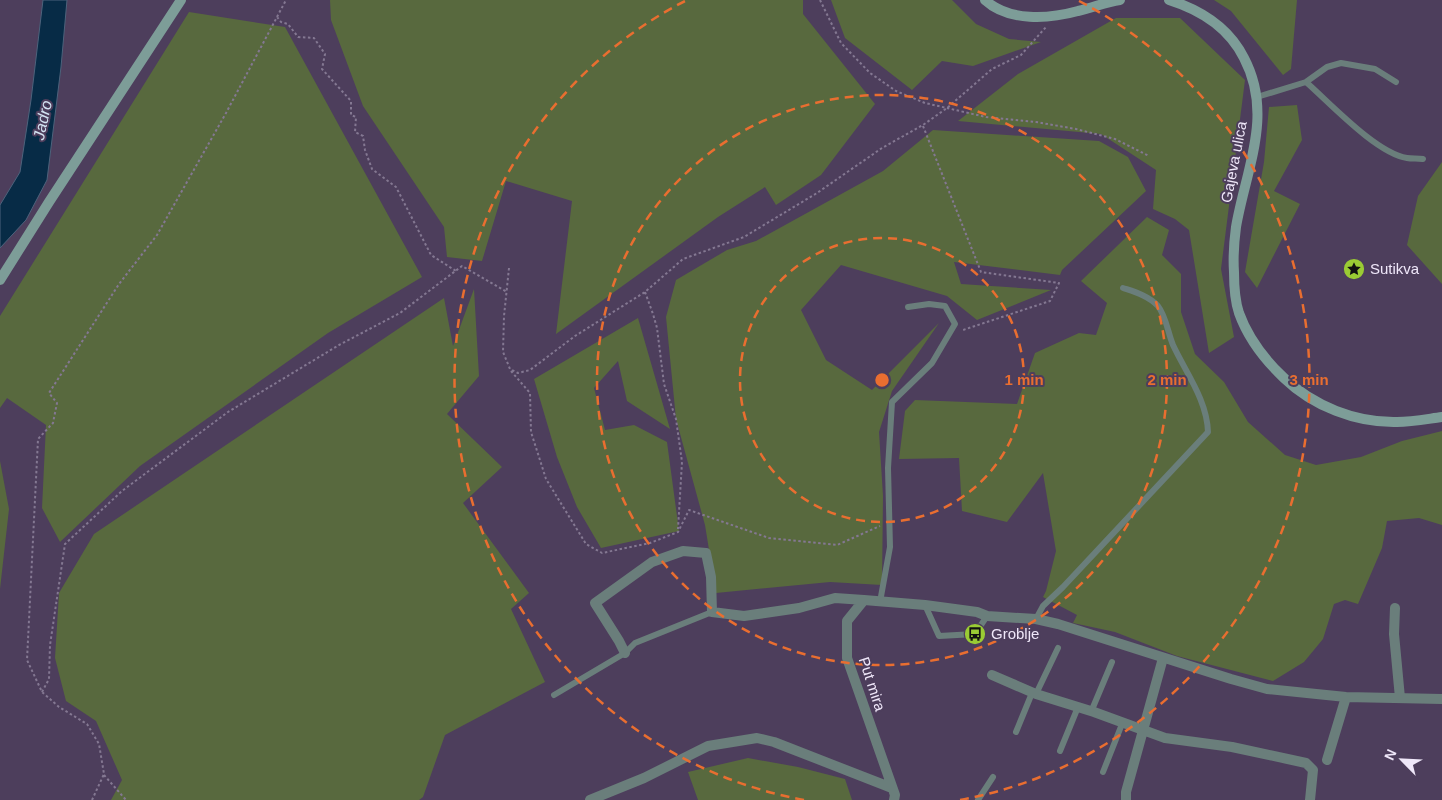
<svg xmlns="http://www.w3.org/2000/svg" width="1442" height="800" viewBox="0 0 1442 800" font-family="Arial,sans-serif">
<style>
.green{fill:#58693e}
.water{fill:#072b46;stroke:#4d637c}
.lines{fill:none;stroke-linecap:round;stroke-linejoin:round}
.path{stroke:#847892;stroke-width:2;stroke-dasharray:2.5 2.5;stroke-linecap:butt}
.lane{stroke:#6a7e7b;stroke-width:6}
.street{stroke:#6a7e7b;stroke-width:10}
.secondary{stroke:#7d9d98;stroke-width:10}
.ring{fill:none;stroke:#e96e30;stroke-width:2.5;stroke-dasharray:9 6}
.labels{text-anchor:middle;stroke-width:4;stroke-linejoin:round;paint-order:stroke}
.street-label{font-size:15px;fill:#efe7f9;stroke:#4d3e5c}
.poi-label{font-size:15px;fill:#efe7f9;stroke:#4d3e5c;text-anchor:start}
.water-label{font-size:16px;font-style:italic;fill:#d3e3f2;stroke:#4d3e5c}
.centre{fill:#e96e30;stroke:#4d3e5c;stroke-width:2.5}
.ring-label{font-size:15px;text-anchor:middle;font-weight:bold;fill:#e96e30;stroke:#4d3e5c;stroke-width:4;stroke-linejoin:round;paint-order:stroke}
</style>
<rect width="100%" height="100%" fill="#4d3e5c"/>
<!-- green -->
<path class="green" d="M 330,0 L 803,0 L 803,14 L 875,104 L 821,175 L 776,205 L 765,187 L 718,217 L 556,334 L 572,201 L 506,181 L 482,261 L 447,257 L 444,227 L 363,106 L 331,20 Z
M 831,0 L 952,0 L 976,24 L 1009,39 L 1041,42 L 973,66 L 942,61 L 912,90 L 845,38 Z
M 1214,0 L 1297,0 L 1291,69 L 1283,75 L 1231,11 Z
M 189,12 L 285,27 L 422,277 L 328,333 L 140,466 L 60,542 L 42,508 L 46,425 L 7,398 L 0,408 L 0,316 Z
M 1116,18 L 1180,18 L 1245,80 L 1221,269 L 1234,337 L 1209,353 L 1189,230 L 1175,219 L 1153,209 L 1156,170 L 1101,134 L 958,121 L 1018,74 Z
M 1297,105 L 1302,140 L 1274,191 L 1300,204 L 1257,288 L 1245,272 L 1264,162 L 1269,107 Z
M 933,130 L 1099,141 L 1128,157 L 1146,191 L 1062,270 L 1060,275 L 954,262 L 961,284 L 1051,290 L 977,320 L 947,296 L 841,265 L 801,310 L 826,360 L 872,390 L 939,323 L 892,391 L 879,432 L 883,496 L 882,585 L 830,582 L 716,593 L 705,525 L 676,419 L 666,317 L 676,280 L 727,250 L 756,241 L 883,171 Z
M 1442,162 L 1442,284 L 1407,245 L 1418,196 Z
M 1147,217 L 1169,230 L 1162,255 L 1181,274 L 1181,312 L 1195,354 L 1224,382 L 1248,422 L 1285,455 L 1316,465 L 1361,457 L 1402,441 L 1442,431 L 1442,525 L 1419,518 L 1387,521 L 1382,548 L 1358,604 L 1345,600 L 1334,604 L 1323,639 L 1304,662 L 1273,681 L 1177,656 L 1115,632 L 1073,623 L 1077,615 L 1043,597 L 1046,591 L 1056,551 L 1043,473 L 1007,522 L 962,511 L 959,458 L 899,459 L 905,411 L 915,400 L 1017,404 L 1035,353 L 1079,333 L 1096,335 L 1107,303 L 1081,281 Z
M 474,289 L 479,376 L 447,414 L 502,467 L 463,503 L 529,593 L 511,609 L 545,682 L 445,735 L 423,797 L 419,800 L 111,800 L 122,780 L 96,721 L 66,701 L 55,658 L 59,593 L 94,534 L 444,298 L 453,346 Z
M 638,318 L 670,429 L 627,401 L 618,361 L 594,388 L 605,430 L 634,425 L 667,442 L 679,531 L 601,548 L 577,507 L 557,457 L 534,379 Z
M 0,461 L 9,509 L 0,589 Z
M 748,758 L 798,767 L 845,779 L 852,800 L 698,800 L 688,772 Z"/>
<!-- water -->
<path class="water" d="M 43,0 L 67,0 L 61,67 L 47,180 L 26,220 L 0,248 L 0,205 L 20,172 L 31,100 Z"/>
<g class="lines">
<!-- path -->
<path class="path" d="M 820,0 L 841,43 L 870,73 L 896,91 L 925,103 L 986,117 L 1036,122 L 1076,129 L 1115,139 L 1149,156
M 277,17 L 281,22 L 288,24 L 298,37 L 314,38 L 325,54 L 322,69 L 351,101 L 351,115 L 356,117 L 355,132 L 363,136 L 365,150 L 372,169 L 396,187 L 431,255 L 456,271
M 923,126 L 981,272 L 1059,283 L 1050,301 L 963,330
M 509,268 L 504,316 L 503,352 L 510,369 L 518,373 L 530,370 L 575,336 L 645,292 L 683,259 L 744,237 L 817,193 L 882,148 L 923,125 L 947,108 L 992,69 L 1021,55 L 1046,27
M 645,292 L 653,314 L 657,328 L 664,384 L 676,419 L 682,462 L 678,529
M 511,371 L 530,393 L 531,432 L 546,479 L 586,544 L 602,553 L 650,543 L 678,532 L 689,510 L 769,538 L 837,545 L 880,526
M 42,692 L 49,679 L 50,645 L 65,544 L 122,491 L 228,412 L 339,345 L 400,313 L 462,266 L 507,292
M 104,775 L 126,800
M 92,800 L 104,774 L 99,744 L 87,724 L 59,707 L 42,692 L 27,660 L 38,439 L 53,423 L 57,403 L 49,393 L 119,284 L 157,235 L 226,113 L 286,0"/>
<!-- lane -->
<path class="lane" d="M 1306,82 C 1330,103 1376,153 1407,158 C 1412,159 1418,158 1423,159
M 1257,97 L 1306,82 L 1327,67 L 1341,63 L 1375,69 L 1396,82
M 880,602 L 890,547 L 888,468 L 892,402 L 932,363 L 955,324 L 945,306 L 929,304 L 908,307
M 925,605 L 939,636 L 975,634 L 987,616
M 1036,619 L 1043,606 L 1063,587 L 1208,432 C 1207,400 1186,373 1173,345 C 1168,333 1166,316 1158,306 C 1149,296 1135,292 1123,288
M 1036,694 L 1058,648
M 554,695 L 625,653 L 635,643 L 712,612
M 1091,712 L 1112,662
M 1016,732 L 1032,693
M 1060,751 L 1078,707
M 1103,772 L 1122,724
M 978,800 L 993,777"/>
<!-- street -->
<path class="street" d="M 1395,608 L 1394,634 L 1400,698
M 625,653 L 619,641 L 595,603 L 652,562 L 683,551 L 706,553 L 711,577 L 712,612 L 744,616 L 799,608 L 835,598 L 864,600
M 992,675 L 1036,694 L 1094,712 L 1165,738 L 1232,747 L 1306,763 L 1313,770 L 1310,800
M 1327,760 L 1346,697
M 590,800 L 644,778 L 708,746 L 757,738 L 774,742 L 892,788
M 894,800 L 895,795 L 847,658 L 847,621 L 864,600 L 925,605 L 977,612 L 987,616 L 1036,619 L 1058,624 L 1231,679 L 1267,689 L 1346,697 L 1442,699
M 1126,800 L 1126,792 L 1163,658"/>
<!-- secondary -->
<path class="secondary" d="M 985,0 C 1009,22 1049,19 1078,11 C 1093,8 1105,2 1120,0
M 1169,0 C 1201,10 1229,28 1244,58 C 1274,115 1246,169 1236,227 C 1234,242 1233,257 1234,272 C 1234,285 1235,301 1239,313 C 1248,338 1265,360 1284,378 C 1313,406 1356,423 1397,422 C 1412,422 1427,419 1442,417
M 0,280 L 49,202 L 181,0"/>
</g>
<!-- distance rings -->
<g class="ring">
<circle cx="882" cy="380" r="142"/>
<circle cx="882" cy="380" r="285"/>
<path d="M804 800A427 427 0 0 1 685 1M1079 1A427 427 0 0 1 960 800"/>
</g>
<!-- icons -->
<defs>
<g id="sight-disc" transform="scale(1.125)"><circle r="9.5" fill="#9acb34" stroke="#4d3e5c"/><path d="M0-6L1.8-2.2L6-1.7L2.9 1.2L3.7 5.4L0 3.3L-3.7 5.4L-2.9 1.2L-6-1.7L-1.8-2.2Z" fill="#111"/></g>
<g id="bus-disc" transform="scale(1.125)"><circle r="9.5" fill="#9acb34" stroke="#4d3e5c"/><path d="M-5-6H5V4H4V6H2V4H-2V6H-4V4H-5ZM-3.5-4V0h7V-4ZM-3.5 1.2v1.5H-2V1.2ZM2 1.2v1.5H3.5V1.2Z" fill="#111"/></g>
</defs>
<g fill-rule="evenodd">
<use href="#sight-disc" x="1354" y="269"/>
<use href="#bus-disc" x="975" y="634"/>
</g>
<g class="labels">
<!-- street labels -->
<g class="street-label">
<text transform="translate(1234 162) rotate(-79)" y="5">Gajeva ulica</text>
<text transform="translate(872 684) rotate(72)" y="5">Put mira</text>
</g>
<!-- poi labels -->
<g class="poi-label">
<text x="1370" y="274">Sutikva</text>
<text x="991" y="639">Groblje</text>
</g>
<!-- water labels -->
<g class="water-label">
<text transform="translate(42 120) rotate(-78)" y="6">Jadro</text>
</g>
</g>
<circle cx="882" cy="380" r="8" class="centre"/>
<g class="ring-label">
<text x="1024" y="385">1 min</text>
<text x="1167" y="385">2 min</text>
<text x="1309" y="385">3 min</text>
</g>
<!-- north arrow -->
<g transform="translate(1402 760) rotate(294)" stroke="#4d3e5c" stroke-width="4" paint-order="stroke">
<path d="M0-4L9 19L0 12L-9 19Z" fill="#efe7f9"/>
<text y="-8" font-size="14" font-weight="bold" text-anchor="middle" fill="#efe7f9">N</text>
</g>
</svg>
